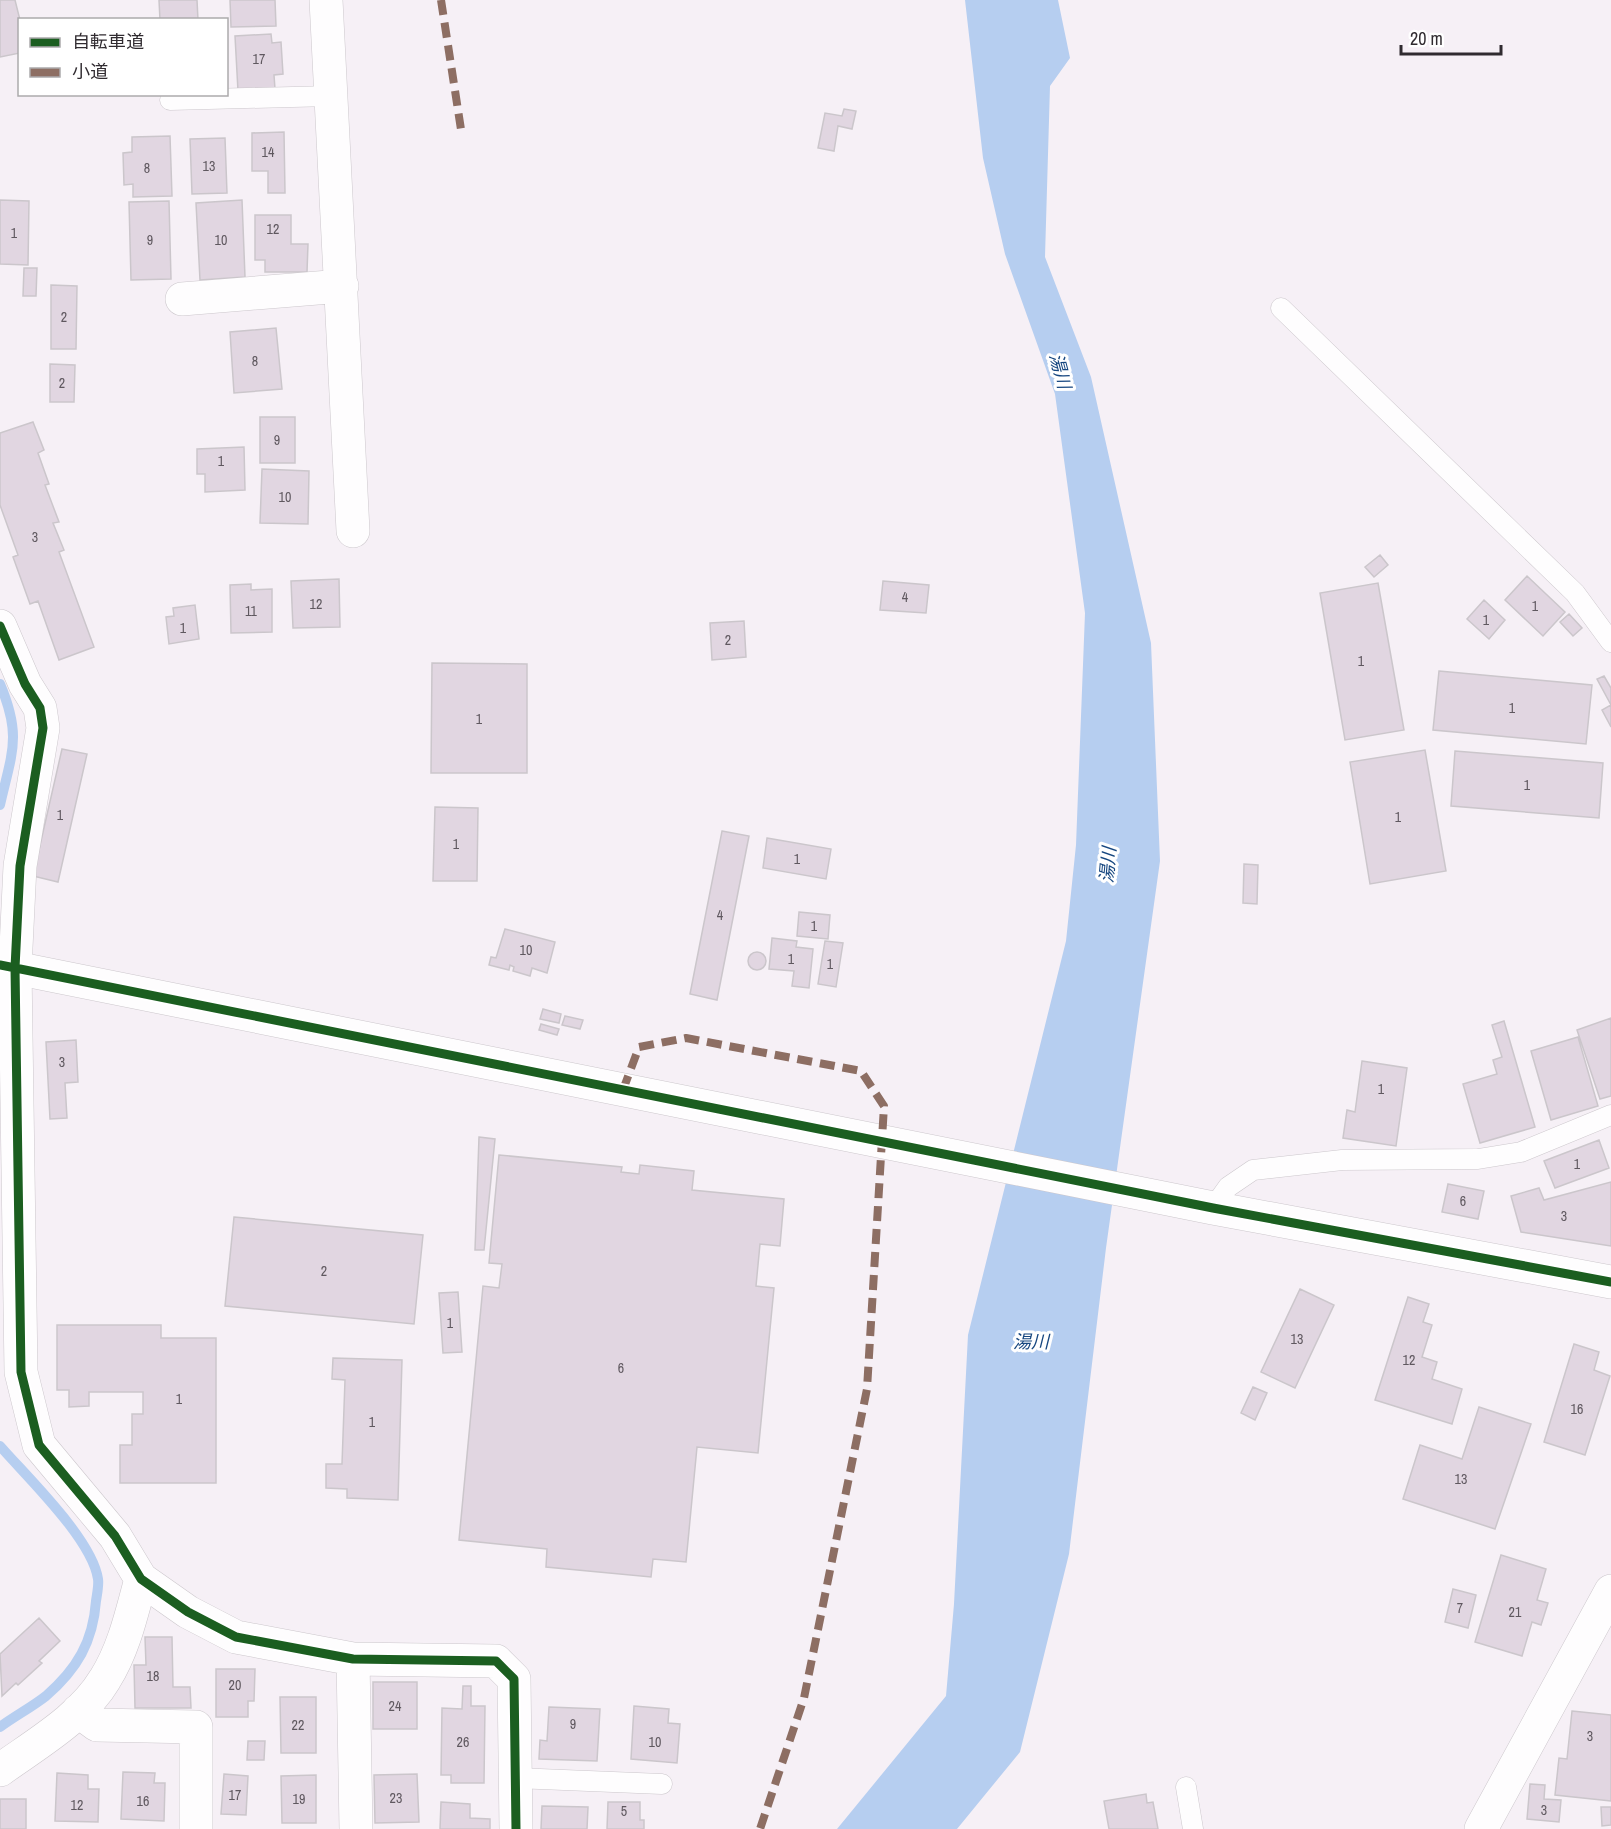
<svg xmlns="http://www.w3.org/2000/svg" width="1611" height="1829" viewBox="0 0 1611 1829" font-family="'Archivo Narrow','Noto Sans JP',sans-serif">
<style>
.water{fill:#b6cef0}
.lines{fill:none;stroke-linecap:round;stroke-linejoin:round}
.stream{stroke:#b6cef0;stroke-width:10}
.building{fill:#e1d6e1;stroke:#cbc6cb;stroke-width:1.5}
.lane-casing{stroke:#ccc7cc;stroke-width:21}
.street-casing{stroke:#ccc7cc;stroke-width:34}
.secondary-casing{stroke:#ccc7cc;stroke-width:34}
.lane{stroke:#fefdfe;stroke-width:20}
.street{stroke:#fefdfe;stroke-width:33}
.secondary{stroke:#fefdfe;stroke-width:33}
.quiet{stroke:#8d6e63;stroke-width:8;stroke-dasharray:15 8;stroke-linecap:butt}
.cycleway-casing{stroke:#fff;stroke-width:13}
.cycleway{stroke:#1b5e20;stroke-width:9}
.labels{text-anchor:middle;stroke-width:6;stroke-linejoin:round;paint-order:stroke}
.number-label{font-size:14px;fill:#5f585f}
.water-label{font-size:18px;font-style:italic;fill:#174780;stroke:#fff}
</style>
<rect width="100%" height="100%" fill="#f6f0f6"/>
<!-- water -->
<path class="water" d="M 965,0 L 1058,0 L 1070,58 L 1050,86 L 1045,257 L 1091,377 L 1151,643 L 1160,861 L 1106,1248 L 1069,1554 L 1020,1752 L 957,1829 L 837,1829 L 946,1696 L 954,1604 L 968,1335 L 1066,941 L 1076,845 L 1085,613 L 1055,394 L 1005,254 L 983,158 Z"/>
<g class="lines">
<!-- stream -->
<path class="stream" d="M 0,684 C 22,736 12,752 0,805
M 0,1446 C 27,1477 92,1539 98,1579 C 99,1585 97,1594 96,1601 C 93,1642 77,1669 46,1696 C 32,1707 15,1716 0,1727"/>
</g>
<!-- building -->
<path class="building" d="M 0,0 L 15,0 L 20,20 L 20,53 L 0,57 Z
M 159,0 L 197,0 L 198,20 L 160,20 Z
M 230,0 L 275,0 L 276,26 L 231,27 Z
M 271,34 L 272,43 L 281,42 L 283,74 L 274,75 L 275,89 L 238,91 L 235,36 Z
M 844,109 L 856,111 L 852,129 L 838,126 L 834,151 L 818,148 L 825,113 L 842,116 Z
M 284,132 L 285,193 L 268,193 L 268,171 L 252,171 L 252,133 Z
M 132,137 L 170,136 L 172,196 L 133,197 L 133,184 L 124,185 L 123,153 L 132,152 Z
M 225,138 L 227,193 L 192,194 L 190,139 Z
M 0,200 L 29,201 L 28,265 L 0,264 Z
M 242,200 L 245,277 L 200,280 L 196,203 Z
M 169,201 L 171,279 L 131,280 L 129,202 Z
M 255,215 L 291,215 L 291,244 L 308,244 L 307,272 L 265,272 L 265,260 L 255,260 Z
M 24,268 L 37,268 L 36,296 L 23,296 Z
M 51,285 L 77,286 L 76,349 L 51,349 Z
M 276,328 L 282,389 L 234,393 L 230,332 Z
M 50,364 L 75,365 L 74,402 L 50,402 Z
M 260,417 L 295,417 L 295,463 L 260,463 Z
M 33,422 L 44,450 L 38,453 L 49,484 L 45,485 L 59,522 L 53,523 L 64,550 L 59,552 L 94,647 L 59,660 L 38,601 L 30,604 L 13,557 L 18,555 L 0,505 L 0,433 Z
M 244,447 L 245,490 L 205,492 L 205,474 L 197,474 L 197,449 Z
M 262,469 L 309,471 L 308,524 L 260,523 Z
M 1380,555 L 1388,565 L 1374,577 L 1365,567 Z
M 1527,576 L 1565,612 L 1543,636 L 1505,600 Z
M 339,579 L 340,627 L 293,628 L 291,581 Z
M 883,581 L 929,585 L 926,613 L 880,610 Z
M 1378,583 L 1404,730 L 1345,740 L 1320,593 Z
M 251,584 L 251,590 L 272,589 L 272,632 L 231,633 L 230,585 Z
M 1484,600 L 1505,620 L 1489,639 L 1467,619 Z
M 195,605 L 199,639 L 169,644 L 166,617 L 174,616 L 173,608 Z
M 1569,614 L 1582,628 L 1573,636 L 1560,622 Z
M 744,621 L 746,657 L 712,660 L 710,623 Z
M 432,663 L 527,664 L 527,773 L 431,773 Z
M 1439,671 L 1592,685 L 1586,744 L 1433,730 Z
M 1604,676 L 1611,688 L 1611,727 L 1602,710 L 1611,705 L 1597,679 Z
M 62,749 L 87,754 L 58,882 L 33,876 Z
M 1425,750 L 1446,871 L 1370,884 L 1350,762 Z
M 1455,751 L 1603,763 L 1599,818 L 1451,806 Z
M 435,807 L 478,808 L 477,881 L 433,881 Z
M 722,831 L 749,836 L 717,1000 L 690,994 Z
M 767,838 L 831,849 L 826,879 L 763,868 Z
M 1244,864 L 1258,865 L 1257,904 L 1243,903 Z
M 799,912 L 830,915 L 828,939 L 797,936 Z
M 505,929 L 555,942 L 547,973 L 532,968 L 530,976 L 513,971 L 514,967 L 510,965 L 509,970 L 489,965 L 491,957 L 496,958 Z
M 772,938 L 797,941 L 796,947 L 813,949 L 809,988 L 792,986 L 794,971 L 769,969 Z
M 825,941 L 843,943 L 836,987 L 818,984 Z
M748 961a9 9 0 1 1 18 0a9 9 0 1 1-18 0Z
M 543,1009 L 561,1014 L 559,1023 L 540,1019 Z
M 565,1016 L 583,1020 L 580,1029 L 562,1025 Z
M 1611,1018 L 1611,1096 L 1600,1099 L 1577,1030 Z
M 1504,1021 L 1535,1127 L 1480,1143 L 1463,1084 L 1497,1074 L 1493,1060 L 1502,1057 L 1492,1025 Z
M 541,1024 L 559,1029 L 557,1035 L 539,1030 Z
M 1578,1037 L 1598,1106 L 1551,1120 L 1531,1051 Z
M 76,1040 L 78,1082 L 65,1083 L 67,1118 L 50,1119 L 46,1042 Z
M 1362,1061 L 1407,1068 L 1396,1146 L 1343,1138 L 1347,1110 L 1355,1112 Z
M 479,1137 L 495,1139 L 484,1250 L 475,1250 Z
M 1599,1140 L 1609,1168 L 1555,1188 L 1544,1161 Z
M 499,1155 L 622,1167 L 621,1172 L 639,1174 L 640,1165 L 694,1171 L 692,1190 L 784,1199 L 780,1246 L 760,1244 L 756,1286 L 774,1288 L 758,1453 L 697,1447 L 686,1562 L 653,1559 L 651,1577 L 546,1567 L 547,1549 L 459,1540 L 483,1286 L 499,1288 L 502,1264 L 489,1263 Z
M 1611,1182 L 1611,1246 L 1521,1232 L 1511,1196 L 1539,1188 L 1544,1200 Z
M 1448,1184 L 1484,1191 L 1478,1219 L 1442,1212 Z
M 234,1217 L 423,1235 L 414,1324 L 225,1306 Z
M 1300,1289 L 1334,1305 L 1295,1388 L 1261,1372 Z
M 458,1292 L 462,1352 L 443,1353 L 439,1293 Z
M 1408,1297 L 1429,1304 L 1423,1322 L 1432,1325 L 1422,1357 L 1437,1362 L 1432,1379 L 1462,1389 L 1452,1424 L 1375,1400 Z
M 57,1325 L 161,1325 L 161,1338 L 216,1338 L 216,1483 L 120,1483 L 120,1445 L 132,1445 L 132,1414 L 143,1414 L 143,1392 L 89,1392 L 89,1406 L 69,1407 L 69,1390 L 57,1390 Z
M 1574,1344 L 1599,1352 L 1594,1370 L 1610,1376 L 1585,1455 L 1544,1442 Z
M 333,1358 L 402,1360 L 398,1500 L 347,1498 L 347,1489 L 326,1488 L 326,1464 L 342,1464 L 345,1380 L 332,1379 Z
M 1253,1387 L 1267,1393 L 1255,1420 L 1241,1413 Z
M 1479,1407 L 1531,1424 L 1495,1529 L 1403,1499 L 1420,1445 L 1462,1459 Z
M 1501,1555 L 1546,1569 L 1537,1600 L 1548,1603 L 1541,1625 L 1532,1622 L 1522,1656 L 1475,1642 Z
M 1453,1589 L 1476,1595 L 1468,1628 L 1445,1622 Z
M 39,1618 L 60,1641 L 39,1661 L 42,1663 L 18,1685 L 16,1683 L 2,1696 L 0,1654 Z
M 145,1637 L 172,1637 L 173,1687 L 190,1687 L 191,1708 L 135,1708 L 134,1665 L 146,1665 Z
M 216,1669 L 255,1669 L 254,1701 L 248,1701 L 248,1717 L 216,1717 Z
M 373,1682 L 417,1682 L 417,1729 L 373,1729 Z
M 463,1686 L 471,1686 L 471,1706 L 485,1706 L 484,1783 L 451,1783 L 451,1775 L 441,1775 L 442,1708 L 462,1709 Z
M 280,1697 L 316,1697 L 316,1753 L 281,1753 Z
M 634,1706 L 669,1709 L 668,1723 L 680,1724 L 677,1763 L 631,1759 Z
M 549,1707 L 600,1709 L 597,1761 L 539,1759 L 540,1740 L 547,1741 Z
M 1572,1711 L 1611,1715 L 1611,1801 L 1555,1795 L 1559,1758 L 1567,1759 Z
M 248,1741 L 265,1741 L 264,1760 L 247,1760 Z
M 123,1772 L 155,1773 L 154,1783 L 165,1783 L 164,1821 L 121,1819 Z
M 57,1773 L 88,1775 L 88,1789 L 99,1789 L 98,1822 L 55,1821 Z
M 224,1774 L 248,1776 L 246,1815 L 221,1814 Z
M 417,1774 L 419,1822 L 375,1823 L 374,1775 Z
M 316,1775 L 316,1823 L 282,1823 L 281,1776 Z
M 1530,1784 L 1545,1785 L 1544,1799 L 1561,1800 L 1559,1822 L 1527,1819 Z
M 1146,1794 L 1147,1803 L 1153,1802 L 1158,1829 L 1109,1829 L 1104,1801 Z
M 0,1799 L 26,1799 L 26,1829 L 0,1829 Z
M 441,1802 L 470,1804 L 470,1818 L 490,1819 L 490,1829 L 440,1829 Z
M 608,1802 L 640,1802 L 640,1820 L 644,1820 L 644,1829 L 607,1829 Z
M 542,1806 L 588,1807 L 587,1829 L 541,1829 Z
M 1601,1807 L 1611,1807 L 1611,1825 L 1602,1826 Z"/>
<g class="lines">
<!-- lane casing -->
<g class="lane-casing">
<path id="lane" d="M 170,100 L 331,96
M 1281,308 L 1575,593 L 1611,642
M 1213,1208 L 1228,1187 L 1253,1170 L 1342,1160 L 1478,1159 L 1521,1152 L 1611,1115
M 515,1778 L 662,1784
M 1186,1787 L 1193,1829"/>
</g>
<!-- street casing -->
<g class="street-casing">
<path id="street" d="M 326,0 L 353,531
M 182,299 L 342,286
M 0,626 L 25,684 L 40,708 L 43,728 L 20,866 L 15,968 L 21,1372 L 39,1445 L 115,1536 L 141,1579 L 188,1612 L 236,1637 L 353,1659 L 496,1661 L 514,1679 L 516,1829
M 353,1659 L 356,1829
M 78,1711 L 97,1725 L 196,1727 L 196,1829
M 0,1770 C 36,1744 82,1718 105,1679 C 124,1649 132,1612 141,1579
M 1481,1829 L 1611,1591"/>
</g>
<!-- secondary casing -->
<g class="secondary-casing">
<path id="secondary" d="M 0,965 L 1213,1208 L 1611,1282"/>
</g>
<!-- lane -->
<use href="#lane" class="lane"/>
<!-- street -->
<use href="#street" class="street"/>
<!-- secondary -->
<use href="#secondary" class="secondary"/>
<!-- quiet -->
<path class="quiet" d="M 441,0 L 462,136
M 623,1090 L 639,1047 L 686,1038 L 861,1071 L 884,1106 L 867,1389 L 804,1698 L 760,1829"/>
<!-- cycleway casing -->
<g class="cycleway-casing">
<path id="cycleway" d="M 0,626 L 25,684 L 40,708 L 43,728 L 20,866 L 15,968 L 21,1372 L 39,1445 L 115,1536 L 141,1579 L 188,1612 L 236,1637 L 353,1659 L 496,1661 L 514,1679 L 516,1829
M 0,965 L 1213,1208 L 1611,1282"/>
</g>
<!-- cycleway -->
<use href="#cycleway" class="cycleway"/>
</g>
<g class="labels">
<!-- number labels -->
<g class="number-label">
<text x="259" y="64">17</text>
<text x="268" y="157">14</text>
<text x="209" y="171">13</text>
<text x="147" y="173">8</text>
<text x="273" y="234">12</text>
<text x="14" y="238">1</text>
<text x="150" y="245">9</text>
<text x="221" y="245">10</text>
<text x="64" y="322">2</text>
<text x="255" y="366">8</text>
<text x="62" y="388">2</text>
<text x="277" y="445">9</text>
<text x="221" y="466">1</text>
<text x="285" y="502">10</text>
<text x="35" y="542">3</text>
<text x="905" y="602">4</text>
<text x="316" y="609">12</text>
<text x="1535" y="611">1</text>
<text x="251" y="616">11</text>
<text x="1486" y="625">1</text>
<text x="183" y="633">1</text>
<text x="728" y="645">2</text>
<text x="1361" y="666">1</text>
<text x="1512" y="713">1</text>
<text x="479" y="724">1</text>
<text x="1527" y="790">1</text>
<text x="60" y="820">1</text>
<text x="1398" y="822">1</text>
<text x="456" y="849">1</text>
<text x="797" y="864">1</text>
<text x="720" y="920">4</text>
<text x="814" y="931">1</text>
<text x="526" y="955">10</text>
<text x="791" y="964">1</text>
<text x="830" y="969">1</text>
<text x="62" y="1067">3</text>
<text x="1381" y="1094">1</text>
<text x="1577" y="1169">1</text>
<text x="1463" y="1206">6</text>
<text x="1564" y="1221">3</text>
<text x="324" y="1276">2</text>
<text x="450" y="1328">1</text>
<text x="1297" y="1344">13</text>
<text x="1409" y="1365">12</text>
<text x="621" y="1373">6</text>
<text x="179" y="1404">1</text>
<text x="1577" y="1414">16</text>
<text x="372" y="1427">1</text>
<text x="1461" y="1484">13</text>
<text x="1460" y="1613">7</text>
<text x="1515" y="1617">21</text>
<text x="153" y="1681">18</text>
<text x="235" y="1690">20</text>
<text x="395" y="1711">24</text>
<text x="573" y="1729">9</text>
<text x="298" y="1730">22</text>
<text x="1590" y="1741">3</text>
<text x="463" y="1747">26</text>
<text x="655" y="1747">10</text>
<text x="235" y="1800">17</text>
<text x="396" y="1803">23</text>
<text x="299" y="1804">19</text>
<text x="143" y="1806">16</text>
<text x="77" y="1810">12</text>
<text x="1544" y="1815">3</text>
<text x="624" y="1816">5</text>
</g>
<!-- water labels -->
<g class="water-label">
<text transform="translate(1060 371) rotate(75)" y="6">湯川</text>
<text transform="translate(1108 865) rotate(-85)" y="6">湯川</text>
<text x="1031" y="1348">湯川</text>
</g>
</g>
<!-- legend -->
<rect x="18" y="18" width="210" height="78" fill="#ffffff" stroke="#acaaac" stroke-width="1.5"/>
<rect x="30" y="38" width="30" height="9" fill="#1b5e20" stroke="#acaaac" stroke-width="1.5"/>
<text x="72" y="48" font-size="18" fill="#302b30">自転車道</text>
<rect x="30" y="68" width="30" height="9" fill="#8d6e63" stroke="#acaaac" stroke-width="1.5"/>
<text x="72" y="78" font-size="18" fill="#302b30">小道</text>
<!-- scale -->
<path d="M1401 45v9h100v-9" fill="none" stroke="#302b30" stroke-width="3"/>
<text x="1410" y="45" font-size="18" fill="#302b30" stroke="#ffffff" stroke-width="4.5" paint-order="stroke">20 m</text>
</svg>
